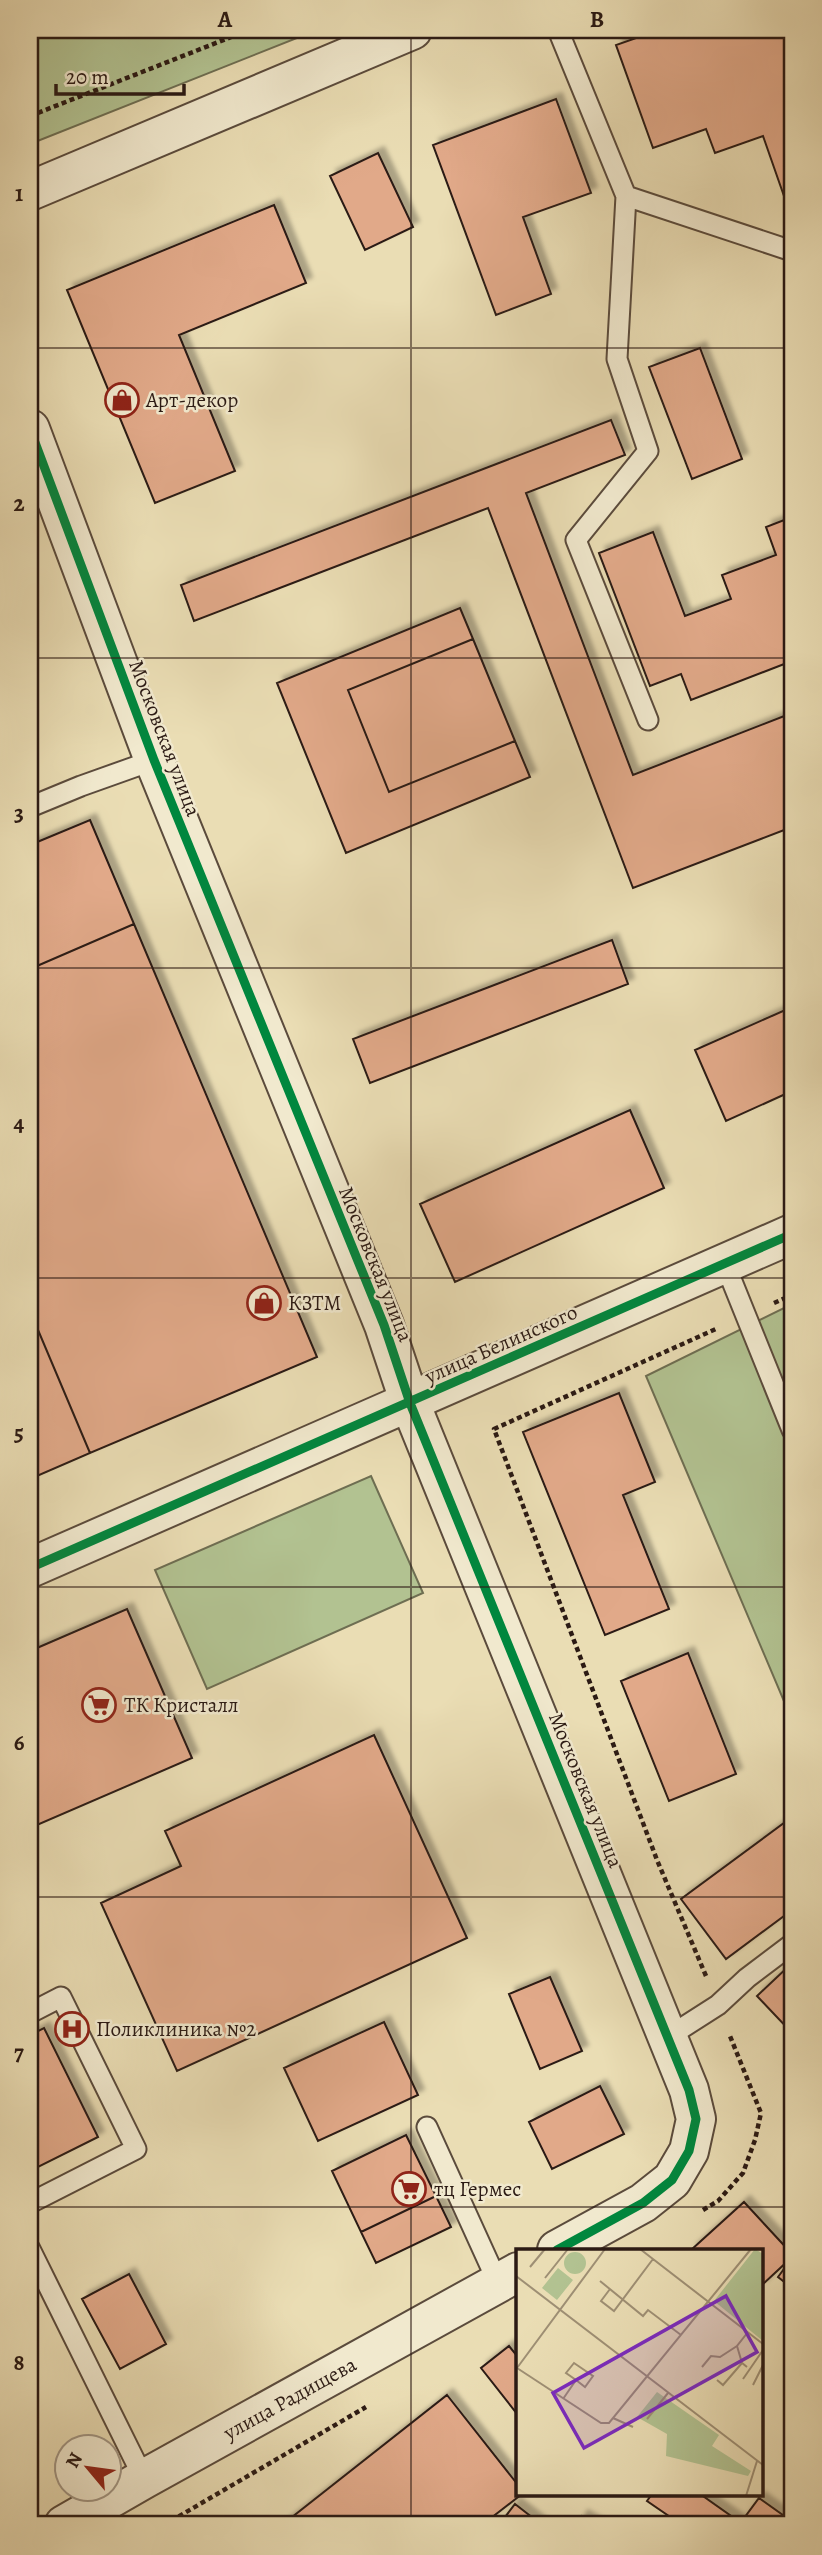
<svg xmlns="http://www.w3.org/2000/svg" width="822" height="2555" viewBox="0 0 822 2555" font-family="Alegreya,serif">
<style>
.green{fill:#b2c291;stroke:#6e6e52;stroke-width:2}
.building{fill:#e1a989;stroke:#2b1a14;stroke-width:2;filter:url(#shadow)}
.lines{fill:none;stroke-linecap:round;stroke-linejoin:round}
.service-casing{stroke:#5b4b3c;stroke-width:23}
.minor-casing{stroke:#5b4b3c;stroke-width:42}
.tertiary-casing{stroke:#5b4b3c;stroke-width:42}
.path{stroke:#2b1a14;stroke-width:4.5;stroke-dasharray:5 3.5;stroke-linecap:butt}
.service{stroke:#f1e9ce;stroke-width:19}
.minor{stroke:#f1e9ce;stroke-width:38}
.tertiary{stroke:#f1e9ce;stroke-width:38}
.cycleway-casing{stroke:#f1e9ce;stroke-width:13}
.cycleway{stroke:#00873e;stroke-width:9}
.grid{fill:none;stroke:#2b1a14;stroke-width:2;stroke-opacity:0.55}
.labels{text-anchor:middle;stroke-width:5;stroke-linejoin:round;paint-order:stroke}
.poi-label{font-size:21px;fill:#2b1a14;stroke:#f1e9ce;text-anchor:start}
.street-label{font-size:21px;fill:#2b1a14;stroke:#f1e9ce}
.inset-road{fill:none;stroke:#9e8f74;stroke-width:2}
.view{fill:#7b2cbf;fill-opacity:0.15;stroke:#7b2cbf;stroke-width:3.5}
.inset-edge{fill:none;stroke:#2b1a14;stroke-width:3.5}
.neatline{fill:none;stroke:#2b1a14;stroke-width:2.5}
.grid-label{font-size:23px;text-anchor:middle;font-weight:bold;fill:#2b1a14}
</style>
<defs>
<filter id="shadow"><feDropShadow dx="6" dy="-6" stdDeviation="2" flood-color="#0004"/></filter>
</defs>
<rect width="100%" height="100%" fill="#eaddb4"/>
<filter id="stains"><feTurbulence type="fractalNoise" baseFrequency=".00286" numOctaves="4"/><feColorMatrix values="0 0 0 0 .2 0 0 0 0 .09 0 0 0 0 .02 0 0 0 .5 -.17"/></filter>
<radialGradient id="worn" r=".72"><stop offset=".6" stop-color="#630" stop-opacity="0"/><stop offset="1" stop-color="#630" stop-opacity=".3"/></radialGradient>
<!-- green -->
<path class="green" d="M 30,30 L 317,30 L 30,144 Z
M 792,1304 L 792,1720 L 646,1376 Z
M 371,1476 L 423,1593 L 207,1689 L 155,1570 Z"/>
<!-- building -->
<path class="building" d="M 659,30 L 692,30 L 694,35 L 710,30 L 729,30 L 730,33 L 739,30 L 768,30 L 769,32 L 792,30 L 792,219 L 763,136 L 715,153 L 706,129 L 653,148 L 616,45 Z
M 556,99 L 591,193 L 523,217 L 551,294 L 496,315 L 433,145 Z
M 378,153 L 413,227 L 365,250 L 330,176 Z
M 274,205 L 306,283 L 179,335 L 235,471 L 155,503 L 67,290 Z
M 792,290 L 792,309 L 786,292 Z
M 700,348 L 742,459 L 692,479 L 649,367 Z
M 611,420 L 625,455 L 526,493 L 633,775 L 792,713 L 792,827 L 633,888 L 488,508 L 194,621 L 181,585 Z
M 792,517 L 792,661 L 691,700 L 681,674 L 650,686 L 599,553 L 653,532 L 685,616 L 731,599 L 722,575 L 776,555 L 766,527 Z
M 460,608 L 473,639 L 348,690 L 389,792 L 515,741 L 530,777 L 346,853 L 277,683 Z
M 473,639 L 515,741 L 389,792 L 348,690 Z
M 90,820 L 134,924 L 30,969 L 30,845 Z
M 134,924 L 317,1357 L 90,1453 L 30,1311 L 30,969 Z
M 612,940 L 628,984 L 370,1083 L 353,1039 Z
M 792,1007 L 792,1091 L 726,1121 L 695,1050 Z
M 630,1110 L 664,1188 L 455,1282 L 420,1204 Z
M 30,1311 L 90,1453 L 30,1479 Z
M 619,1393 L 655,1482 L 623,1495 L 669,1609 L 605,1635 L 523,1432 Z
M 127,1609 L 192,1758 L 30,1828 L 30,1651 Z
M 688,1653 L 736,1774 L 669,1801 L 621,1681 Z
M 374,1735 L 467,1938 L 177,2071 L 101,1903 L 181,1866 L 165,1831 Z
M 792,1817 L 792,1910 L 726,1959 L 681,1899 Z
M 792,1963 L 792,2033 L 757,1996 Z
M 550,1977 L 582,2051 L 540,2069 L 509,1994 Z
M 384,2022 L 418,2095 L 318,2141 L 284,2068 Z
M 44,2028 L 98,2137 L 30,2171 L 30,2035 Z
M 600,2086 L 624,2134 L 552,2169 L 529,2122 Z
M 406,2135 L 436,2196 L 361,2232 L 332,2171 Z
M 436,2196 L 451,2227 L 376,2263 L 361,2232 Z
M 744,2202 L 792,2254 L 792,2257 L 761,2286 L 761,2250 L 691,2250 Z
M 792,2258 L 792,2288 L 778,2277 Z
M 129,2274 L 166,2344 L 120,2369 L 82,2299 Z
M 509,2346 L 518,2357 L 518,2415 L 481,2368 Z
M 447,2395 L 518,2485 L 518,2494 L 522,2494 L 482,2525 L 282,2525 Z
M 652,2494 L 700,2494 L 741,2523 L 739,2525 L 682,2525 L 647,2501 Z
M 759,2498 L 787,2518 L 781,2525 L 739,2525 Z
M 515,2504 L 542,2525 L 499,2525 Z
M 582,2516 L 598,2525 L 577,2525 Z"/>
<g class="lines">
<!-- service casing -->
<g class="service-casing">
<path id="service" d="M 558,30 L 626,196 L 792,251
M 626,196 L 617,359 L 648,451 L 576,540 L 648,720
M 30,807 L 81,786 L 154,760
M 725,1264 L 792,1430
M 30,2013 L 61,1997 L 136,2149 L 30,2203
M 668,2037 L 718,2005 L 747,1978 L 792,1944
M 427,2127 L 498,2283
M 30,2249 L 144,2479"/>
</g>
<!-- minor casing -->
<g class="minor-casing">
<g id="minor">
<path d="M 30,191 L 412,30"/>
<path d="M 30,429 L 154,760 L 384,1325 L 410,1403 L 689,2090 L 696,2119 L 689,2151 L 672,2180 L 643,2203 L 557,2250"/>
<path id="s1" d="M 64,2525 L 144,2479 L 518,2272"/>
</g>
</g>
<!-- tertiary casing -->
<g class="tertiary-casing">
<path id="tertiary" d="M 30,1568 L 792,1234"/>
</g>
<!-- path -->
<path class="path" d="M 30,116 L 249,30
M 774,1303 L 792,1295
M 706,1976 L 657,1860 L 494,1429 L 718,1328
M 703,2210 L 718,2201 L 743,2173 L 755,2140 L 761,2113 L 730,2036
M 164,2525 L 366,2407"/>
<!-- service -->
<use href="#service" class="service"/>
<!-- minor -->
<use href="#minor" class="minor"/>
<!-- tertiary -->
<use href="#tertiary" class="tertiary"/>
<!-- cycleway casing -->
<g class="cycleway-casing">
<path id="cycleway" d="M 30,429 L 154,760 L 384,1325 L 410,1403 L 689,2090 L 696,2119 L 689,2151 L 672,2180 L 643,2203 L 557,2250
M 30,1568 L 792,1234"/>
</g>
<!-- cycleway -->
<use href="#cycleway" class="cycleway"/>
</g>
<!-- grid -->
<path class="grid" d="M 411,30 L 411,2525M 30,348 L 792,348M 30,658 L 792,658M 30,968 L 792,968M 30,1278 L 792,1278M 30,1587 L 792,1587M 30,1897 L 792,1897M 30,2207 L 792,2207"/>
<!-- icons -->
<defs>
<g id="shop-ring" transform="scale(1.75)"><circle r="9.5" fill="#f1e9ce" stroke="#8f2418" stroke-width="1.5"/><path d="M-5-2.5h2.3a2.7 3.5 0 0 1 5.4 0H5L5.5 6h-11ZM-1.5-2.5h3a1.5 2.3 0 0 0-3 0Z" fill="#8f2418"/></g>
<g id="supermarket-ring" transform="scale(1.75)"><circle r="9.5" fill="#f1e9ce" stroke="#8f2418" stroke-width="1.5"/><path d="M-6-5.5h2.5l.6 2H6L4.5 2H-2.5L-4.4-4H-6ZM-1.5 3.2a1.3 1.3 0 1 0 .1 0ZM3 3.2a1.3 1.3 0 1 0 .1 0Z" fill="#8f2418"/></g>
<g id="hospital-ring" transform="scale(1.75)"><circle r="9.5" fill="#f1e9ce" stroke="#8f2418" stroke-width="1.5"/><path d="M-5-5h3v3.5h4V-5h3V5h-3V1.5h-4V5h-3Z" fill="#8f2418"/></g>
</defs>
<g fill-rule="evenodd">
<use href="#shop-ring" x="122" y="400"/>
<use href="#shop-ring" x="264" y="1303"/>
<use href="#supermarket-ring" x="99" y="1705"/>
<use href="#hospital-ring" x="72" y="2029"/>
<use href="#supermarket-ring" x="409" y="2189"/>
</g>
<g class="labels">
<!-- poi labels -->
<g class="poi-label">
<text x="146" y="407">Арт-декор</text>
<text x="288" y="1310">КЗТМ</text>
<text x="124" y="1712">ТК Кристалл</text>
<text x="96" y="2036">Поликлиника №2</text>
<text x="434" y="2196">тц Гермес</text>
</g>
<!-- street labels -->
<g class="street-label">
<text transform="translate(165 738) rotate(69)" y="7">Московская улица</text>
<text transform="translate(376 1264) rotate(68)" y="7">Московская улица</text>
<text transform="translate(501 1344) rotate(-24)" y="7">улица Белинского</text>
<text transform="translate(586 1790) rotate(68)" y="7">Московская улица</text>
<text dy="7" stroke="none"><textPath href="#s1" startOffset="259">улица Радищева</textPath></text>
</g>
</g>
<!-- overview -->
<g transform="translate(516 2249)">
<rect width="247" height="247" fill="#eaddb4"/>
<path d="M 239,0 L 247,5 L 247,92 L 198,52 ZM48 14a11 11 0 1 1 22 0a11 11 0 1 1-22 0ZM 42,19 L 57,31 L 41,51 L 26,39 ZM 141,143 L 203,186 L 196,197 L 235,222 L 232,227 L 150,207 L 151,185 L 121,168 Z" fill="#b2c291"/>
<path class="inset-road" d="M 124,0 L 247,95M 14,18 L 29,0M 0,27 L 247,216M 29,29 L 52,0M 84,32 L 127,67 L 132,61 L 165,86M 94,40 L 85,52 L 98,62 L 137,10M 226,114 L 221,97 L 232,83M 186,118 L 195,107 L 204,108 L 221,97M 1,119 L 85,174 L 93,174 L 235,0M 1,119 L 89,0M 227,130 L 247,101M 201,131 L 207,136 L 226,114 L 231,118M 237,136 L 247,116M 47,150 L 60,131 L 50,124 L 58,114 L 77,127 L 69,138 L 60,131M 97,169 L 117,178M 131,170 L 152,144M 230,247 L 241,212"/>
<path class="view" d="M 210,47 L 241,103 L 68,199 L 37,144 Z"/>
<rect width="247" height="247" class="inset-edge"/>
</g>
<!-- margin -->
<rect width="822" height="2555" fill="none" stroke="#eaddb4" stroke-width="77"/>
<!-- north arrow -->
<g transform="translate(88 2468) rotate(299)"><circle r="33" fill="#f1e9ce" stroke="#a29684" stroke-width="2"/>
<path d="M0-5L12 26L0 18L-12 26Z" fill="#8f2418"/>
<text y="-10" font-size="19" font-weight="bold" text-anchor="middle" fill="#2b1a14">N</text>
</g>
<!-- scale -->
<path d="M56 84v10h128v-10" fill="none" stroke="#2b1a14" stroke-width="3.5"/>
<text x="66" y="84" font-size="21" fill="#2b1a14" stroke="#f1e9ce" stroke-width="5" paint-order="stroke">20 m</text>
<rect x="38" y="38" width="746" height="2478" class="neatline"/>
<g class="grid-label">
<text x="225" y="27">A</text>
<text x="597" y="27">B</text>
<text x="19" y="201">1</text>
<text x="19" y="511">2</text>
<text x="19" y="821">3</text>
<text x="19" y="1131">4</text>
<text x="19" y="1440">5</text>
<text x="19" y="1750">6</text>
<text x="19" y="2060">7</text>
<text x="19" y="2370">8</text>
</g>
<rect width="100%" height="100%" filter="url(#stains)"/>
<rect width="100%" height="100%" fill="url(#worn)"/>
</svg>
